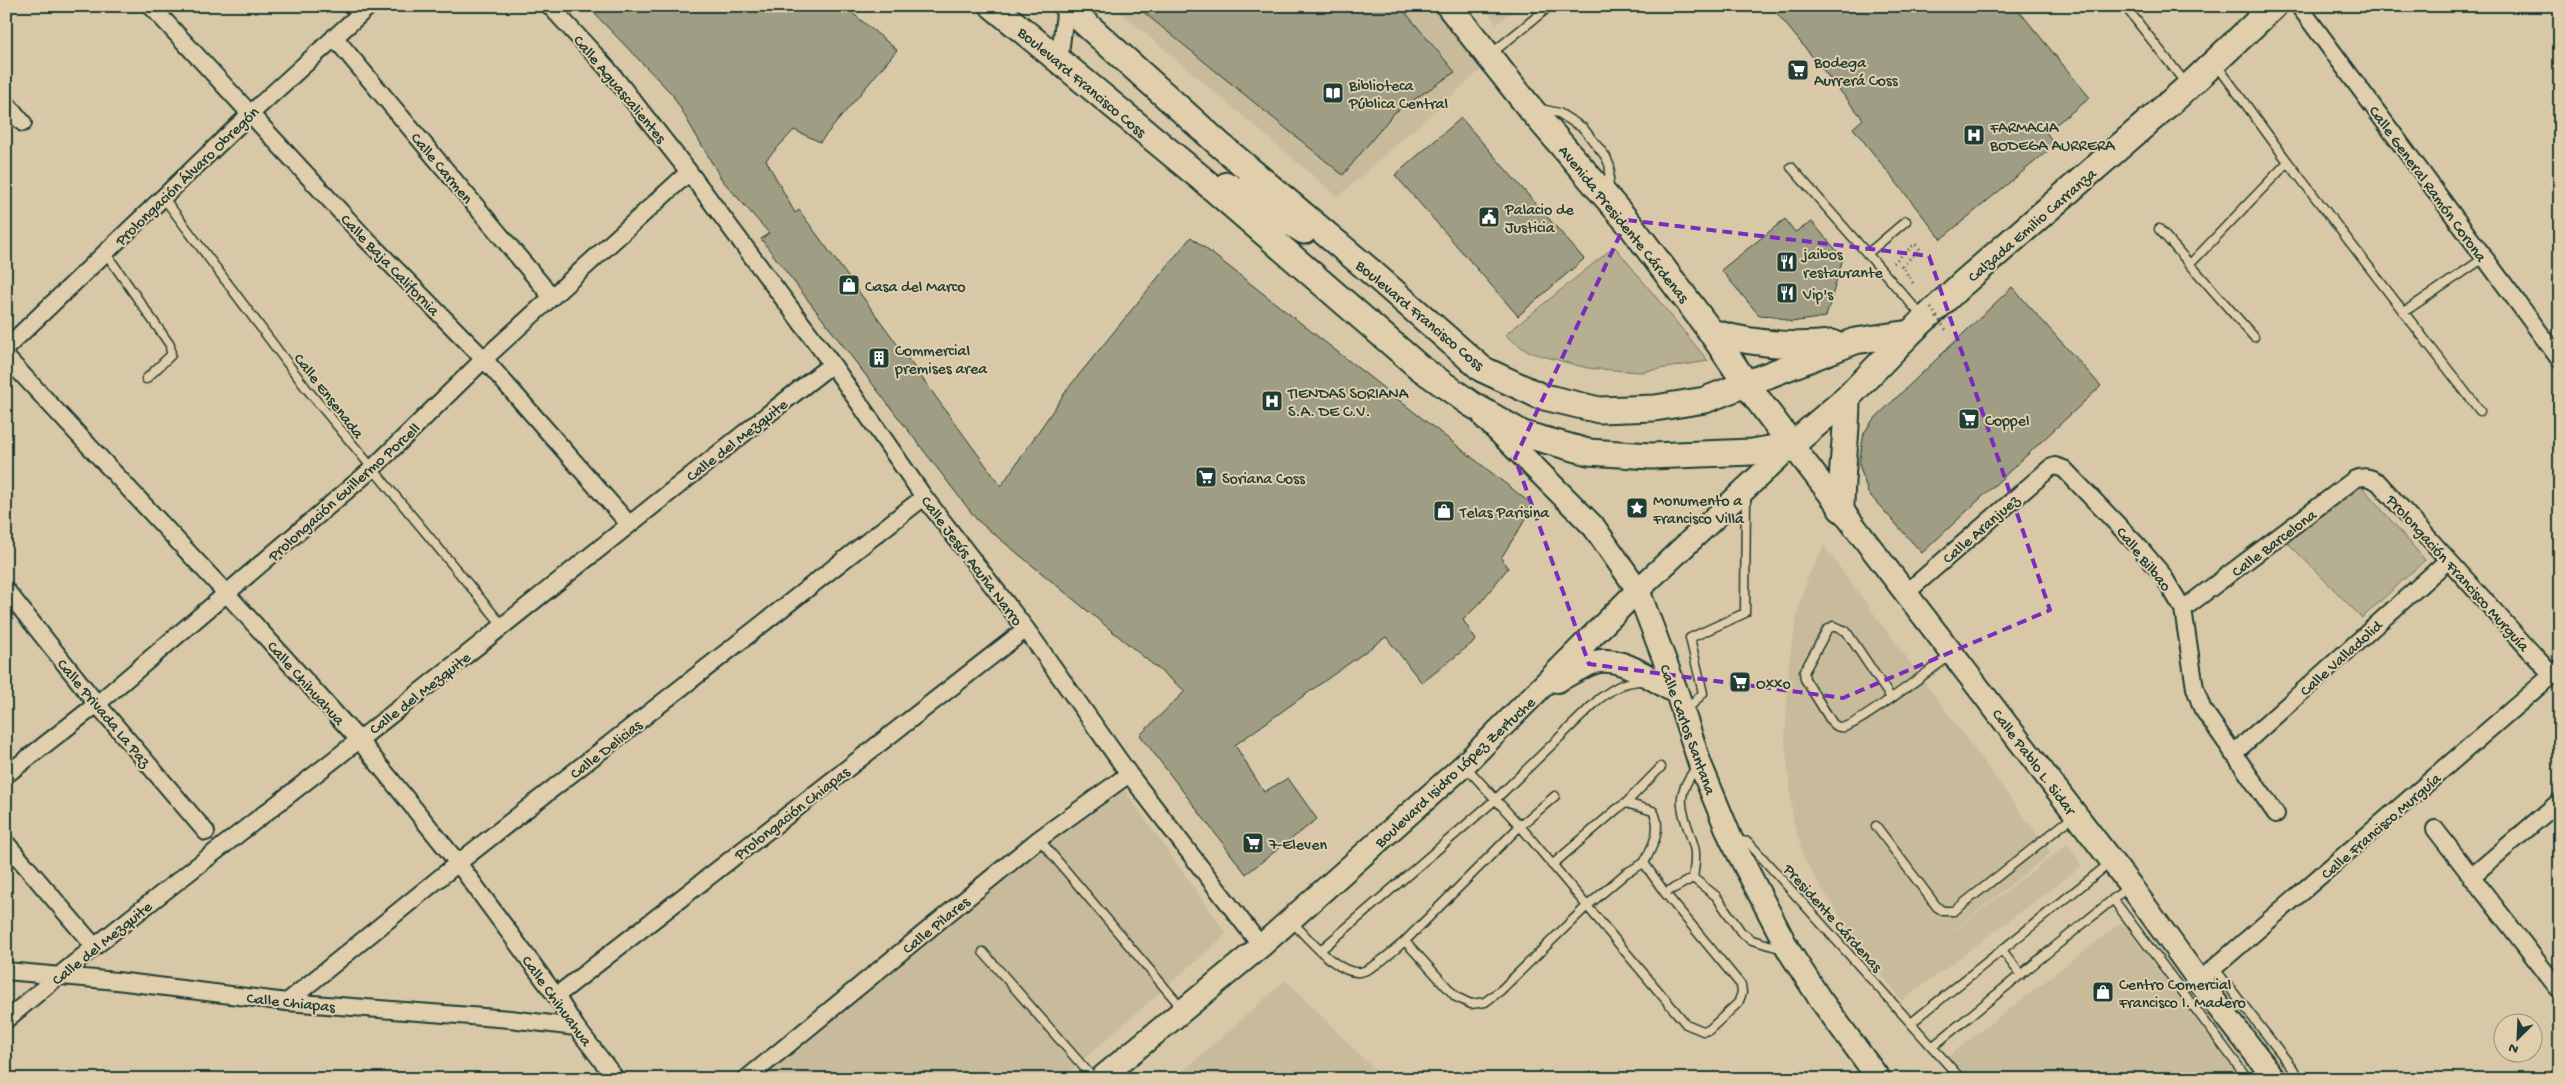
<svg xmlns="http://www.w3.org/2000/svg" width="2566" height="1085" viewBox="0 0 2566 1085" font-family="'Gochi Hand',sans-serif">
<style>
.built{fill:#c8bb9c}
.green{fill:#b7af92;stroke:#6b7663}
.building{fill:#9f9d83;stroke:#1f3d34}
.lines{fill:none;stroke-linecap:round;stroke-linejoin:round}
.lane-casing{stroke:#1f3d34;stroke-width:11}
.street-casing{stroke:#1f3d34;stroke-width:20}
.secondary-casing{stroke:#1f3d34;stroke-width:26}
.primary-casing{stroke:#1f3d34;stroke-width:29}
.path{stroke:#1f3d34;stroke-width:3;stroke-dasharray:1 4;stroke-linecap:butt}
.lane{stroke:#e1ceac;stroke-width:8}
.street{stroke:#e1ceac;stroke-width:16}
.secondary{stroke:#e1ceac;stroke-width:22}
.primary{stroke:#e1ceac;stroke-width:25}
.path-bridge{stroke:#1f3d34;stroke-width:3;stroke-dasharray:1 4;stroke-linecap:butt}
.marked{fill:none;stroke:#7b2cbf;stroke-width:4;stroke-dasharray:10 6;stroke-linejoin:round}
.labels{text-anchor:middle;stroke-width:4;stroke-linejoin:round;paint-order:stroke}
.poi-label{font-size:16px;fill:#1f3d34;stroke:#e1ceac;text-anchor:start}
.street-label{font-size:16px;fill:#1f3d34;stroke:#e1ceac}
</style>
<rect width="100%" height="100%" fill="#d9c8a7"/>
<filter id="ink" filterUnits="userSpaceOnUse"><feTurbulence type="fractalNoise" baseFrequency=".02" numOctaves="2"/><feDisplacementMap in="SourceGraphic" scale="10" xChannelSelector="R" yChannelSelector="G"/><feConvolveMatrix kernelMatrix="1 2 1 2 8 2 1 2 1" color-interpolation-filters="sRGB"/></filter>
<g filter="url(#ink)">
<!-- built -->
<path class="built" d="M 1113,6 L 1431,6 L 1482,69 L 1338,197 Z
M 1483,6 L 1519,6 L 1497,24 Z
M 1824,546 L 2051,853 L 1937,943 L 2068,844 L 2082,866 L 1902,1001 L 1846,927 L 1805,861 L 1793,820 L 1785,740 L 1789,661 L 1798,609 L 1808,577 Z
M 1119,782 L 1227,934 L 1061,1079 L 739,1079 Z
M 2122,922 L 2240,1079 L 1952,1079 L 1939,1063 Z
M 1286,980 L 1384,1079 L 1174,1079 Z"/>
<!-- green -->
<path class="green" d="M 1614,247 L 1615,247 L 1708,361 L 1641,372 L 1587,368 L 1528,352 L 1505,335 Z
M 2358,482 L 2425,560 L 2362,618 L 2288,543 Z"/>
<!-- building -->
<path class="building" d="M 587,6 L 844,6 L 897,50 L 820,142 L 794,130 L 766,160 L 795,213 L 799,210 L 1001,486 L 1069,387 L 1191,237 L 1534,506 L 1501,558 L 1508,568 L 1480,603 L 1463,620 L 1476,640 L 1422,683 L 1386,637 L 1235,745 L 1264,792 L 1288,778 L 1317,819 L 1246,874 L 1140,735 L 1185,691 L 977,520 L 761,239 L 769,233 L 722,180 L 672,94 Z
M 1136,6 L 1400,6 L 1455,72 L 1394,113 L 1343,175 Z
M 1771,6 L 2015,6 L 2090,98 L 2046,132 L 2055,145 L 1941,239 L 1853,128 L 1863,119 Z
M 1461,118 L 1584,259 L 1518,316 L 1395,175 Z
M 1785,219 L 1795,232 L 1812,222 L 1843,258 L 1826,317 L 1791,322 L 1774,316 L 1759,315 L 1721,270 Z
M 2012,287 L 2101,386 L 1922,553 L 1868,493 L 1859,464 L 1864,433 L 1872,421 Z"/>
<g class="lines">
<!-- lane casing -->
<g class="lane-casing">
<path id="lane" d="M 2125,6 L 2187,85
M 1492,53 L 1550,6
M 2216,64 L 2288,162 L 2480,411
M 1541,109 L 1559,113 L 1583,128 L 1606,157 L 1610,167 L 1608,190
M 1791,167 L 1922,316
M 163,197 L 306,388 L 503,626
M 2159,229 L 2254,337
M 105,252 L 170,345 L 171,355 L 146,379
M 1867,254 L 1906,221
M 2190,264 L 2288,162
M 2404,312 L 2484,258
M 1891,698 L 1846,631 L 1833,626 L 1827,630 L 1804,672 L 1805,679 L 1833,724 C 1836,726 1840,728 1844,727 C 1858,725 1934,667 1951,655
M 1687,710 L 1703,693 L 1690,638 L 1745,613 L 1746,495
M 1466,767 L 1520,826 L 1686,1024 L 1703,1031 L 1709,1030 L 1738,1003 L 1742,993 L 1741,985 L 1665,893
M 1626,803 L 1661,767
M 1876,826 L 1937,907 L 1943,911 L 1954,911 L 2074,816
M 1039,839 L 1182,1008
M 1735,840 L 1748,842 L 1961,1079
M 1552,865 L 1617,809 L 1626,803 L 1653,811 C 1663,829 1652,847 1644,863
M 1693,878 L 1716,896 L 1741,932 L 1752,940 L 1783,949
M 1693,878 C 1694,869 1697,857 1694,847 C 1684,812 1671,799 1697,767
M 2113,899 L 2248,1079
M 1291,921 C 1307,936 1341,980 1364,971 C 1379,965 1393,951 1405,941 L 1456,997 L 1471,1004 L 1485,1002 L 1501,990 L 1586,907 L 1626,873 L 1644,863 L 1665,893 L 1693,878
M 1405,941 L 1520,826 L 1555,796
M 1322,949 L 1496,799 L 1599,699 C 1614,688 1624,681 1643,681
M 2002,950 L 2021,975
M 983,952 L 1094,1079
M 2215,969 L 2301,1079
M 1911,1023 L 2110,863
M 1932,1047 L 2128,887"/>
</g>
<!-- street casing -->
<g class="street-casing">
<path id="street" d="M 151,6 L 363,236 L 484,359 L 628,523
M 550,6 L 607,68 L 689,172 L 832,364 L 924,497 L 1026,629 L 1129,774 L 1261,946
M 2299,6 L 2560,360
M 334,37 L 552,297
M 1059,61 L 1066,6
M 6,103 L 23,123
M 6,348 L 249,115 L 369,6
M 6,357 L 227,594 L 359,740 L 458,863 L 556,996 L 576,1027 L 616,1079
M 6,590 L 97,704 L 206,832
M 1906,593 L 2050,468 L 2055,466 L 2064,469 L 2139,547 L 2162,574 L 2183,609 L 2195,688 L 2202,708 L 2276,814
M 2183,609 L 2355,479 C 2364,476 2369,477 2378,482 L 2552,675
M 2233,754 L 2447,561
M 6,775 L 97,704 L 372,469 L 484,359 L 689,172
M 2435,829 L 2560,991
M 6,843 L 94,946
M 2471,877 L 2560,801
M 6,971 L 117,981 L 287,1002 L 510,1019 L 576,1027
M 2199,981 L 2560,668
M 556,996 L 1026,629
M 287,1002 L 458,863 L 924,497
M 6,1020 C 121,922 241,833 359,740 C 517,616 673,488 832,364
M 746,1079 L 1039,839 L 1129,774"/>
</g>
<!-- secondary casing -->
<g class="secondary-casing">
<path id="secondary" d="M 1485,418 L 1594,527 L 1638,590 L 1677,693 L 1700,764 L 1731,839 L 1789,951 L 1820,999 L 1879,1079
M 1557,681 C 1569,675 1582,666 1595,662 C 1621,655 1654,681 1677,693
M 1100,1079 L 1261,946 L 1464,765 L 1638,590 L 1792,445 L 2130,885 L 2199,981 L 2275,1079"/>
</g>
<!-- primary casing -->
<g class="primary-casing">
<path id="primary" d="M 993,6 L 1201,178 L 1419,367 L 1471,404 L 1523,434 L 1588,452 L 1651,456 L 1752,452 L 1792,445
M 1066,6 L 1219,144 L 1369,270 L 1482,369 L 1540,396 L 1599,410 L 1655,408 L 1705,400 L 1855,341 L 1910,333
M 1449,6 L 1529,107 L 1632,227 L 1711,332 L 1747,385 L 1792,445
M 1227,185 L 1304,231
M 1711,332 C 1751,344 1791,347 1832,343
M 1792,445 L 1847,398 L 1910,333 L 1962,284 L 2188,87 L 2274,6
M 1841,509 C 1841,472 1847,436 1847,398"/>
</g>
<!-- path -->
<path class="path" d="M 1893,263 L 1915,244 L 1920,249 L 1902,266 L 1913,283"/>
<!-- lane -->
<use href="#lane" class="lane"/>
<!-- street -->
<use href="#street" class="street"/>
<!-- secondary -->
<use href="#secondary" class="secondary"/>
<!-- primary -->
<use href="#primary" class="primary"/>
<!-- path-bridge -->
<path class="path-bridge" d="M 1931,308 L 1946,330"/>
</g>
</g>
<!-- marked area -->
<path class="marked" d="M 1627,220 L 1929,256 L 2050,610 L 1843,698 L 1589,664 L 1515,458 Z"/>
<!-- icons -->
<defs>
<g id="supermarket-square" transform="scale(1.125)"><rect x="-9" y="-9" width="18" height="18" rx="4" fill="#1f3d34" stroke="#e1ceac"/><path d="M-6-5.5h2.5l.6 2H6L4.5 2H-2.5L-4.4-4H-6ZM-1.5 3.2a1.3 1.3 0 1 0 .1 0ZM3 3.2a1.3 1.3 0 1 0 .1 0Z" fill="#fff"/></g>
<g id="library-square" transform="scale(1.125)"><rect x="-9" y="-9" width="18" height="18" rx="4" fill="#1f3d34" stroke="#e1ceac"/><path d="M-6-4Q-3-5.5-.7-3.5V5Q-3 3-6 4ZM6-4Q3-5.5 .7-3.5V5Q3 3 6 4Z" fill="#fff"/></g>
<g id="hospital-square" transform="scale(1.125)"><rect x="-9" y="-9" width="18" height="18" rx="4" fill="#1f3d34" stroke="#e1ceac"/><path d="M-5-5h3v3.5h4V-5h3V5h-3V1.5h-4V5h-3Z" fill="#fff"/></g>
<g id="civic-square" transform="scale(1.125)"><rect x="-9" y="-9" width="18" height="18" rx="4" fill="#1f3d34" stroke="#e1ceac"/><path d="M-.6-6.5H3V-4.5H.6V-3L4-1V1h2V6H-6V1h2V-1L-.6-3ZM-1.2 2.5V6h2.4V2.5Z" fill="#fff"/></g>
<g id="restaurant-square" transform="scale(1.125)"><rect x="-9" y="-9" width="18" height="18" rx="4" fill="#1f3d34" stroke="#e1ceac"/><path d="M-5-6h1v4h1v-4h1v4h1v-4h1v5L-1.5 .5V6h-2V.5L-5-1ZM5-6V6H3V1.5H1.5Q1.5-4 5-6Z" fill="#fff"/></g>
<g id="shop-square" transform="scale(1.125)"><rect x="-9" y="-9" width="18" height="18" rx="4" fill="#1f3d34" stroke="#e1ceac"/><path d="M-5-2.5h2.3a2.7 3.5 0 0 1 5.4 0H5L5.5 6h-11ZM-1.5-2.5h3a1.5 2.3 0 0 0-3 0Z" fill="#fff"/></g>
<g id="building-square" transform="scale(1.125)"><rect x="-9" y="-9" width="18" height="18" rx="4" fill="#1f3d34" stroke="#e1ceac"/><path d="M-4-6H4V6H1V3H-1V6H-4ZM-2.5-4.3h1.7v1.8h-1.7ZM.8-4.3h1.7v1.8H.8ZM-2.5-1h1.7V.8h-1.7ZM.8-1h1.7V.8H.8Z" fill="#fff"/></g>
<g id="sight-square" transform="scale(1.125)"><rect x="-9" y="-9" width="18" height="18" rx="4" fill="#1f3d34" stroke="#e1ceac"/><path d="M0-6L1.8-2.2L6-1.7L2.9 1.2L3.7 5.4L0 3.3L-3.7 5.4L-2.9 1.2L-6-1.7L-1.8-2.2Z" fill="#fff"/></g>
</defs>
<g fill-rule="evenodd">
<use href="#supermarket-square" x="1798" y="70"/>
<use href="#library-square" x="1333" y="93"/>
<use href="#hospital-square" x="1974" y="135"/>
<use href="#civic-square" x="1489" y="217"/>
<use href="#restaurant-square" x="1787" y="262"/>
<use href="#shop-square" x="849" y="285"/>
<use href="#restaurant-square" x="1787" y="293"/>
<use href="#building-square" x="879" y="358"/>
<use href="#hospital-square" x="1272" y="401"/>
<use href="#supermarket-square" x="1969" y="419"/>
<use href="#supermarket-square" x="1206" y="477"/>
<use href="#sight-square" x="1637" y="508"/>
<use href="#shop-square" x="1444" y="511"/>
<use href="#supermarket-square" x="1740" y="682"/>
<use href="#supermarket-square" x="1253" y="843"/>
<use href="#shop-square" x="2103" y="992"/>
</g>
<g class="labels">
<!-- poi labels -->
<g class="poi-label">
<text x="1814" y="67">Bodega<tspan x="1814" dy="18">Aurrerá Coss</tspan></text>
<text x="1349" y="90">Biblioteca<tspan x="1349" dy="18">Pública Central</tspan></text>
<text x="1990" y="132">FARMACIA<tspan x="1990" dy="18">BODEGA AURRERA</tspan></text>
<text x="1505" y="214">Palacio de<tspan x="1505" dy="18">Justicia</tspan></text>
<text x="1803" y="259">jaibos<tspan x="1803" dy="18">restaurante</tspan></text>
<text x="865" y="291">Casa del Marco</text>
<text x="1803" y="299">Vip's</text>
<text x="895" y="355">Commercial<tspan x="895" dy="18">premises area</tspan></text>
<text x="1288" y="398">TIENDAS SORIANA<tspan x="1288" dy="18">S.A. DE C.V.</tspan></text>
<text x="1985" y="425">Coppel</text>
<text x="1222" y="483">Soriana Coss</text>
<text x="1653" y="505">Monumento a<tspan x="1653" dy="18">Francisco Villa</tspan></text>
<text x="1460" y="517">Telas Parisina</text>
<text x="1756" y="688">Oxxo</text>
<text x="1269" y="849">7-Eleven</text>
<text x="2119" y="989">Centro Comercial<tspan x="2119" dy="18">Francisco I. Madero</tspan></text>
</g>
<!-- street labels -->
<g class="street-label">
<text transform="translate(1083 81) rotate(40)" y="6">Boulevard Francisco Coss</text>
<text transform="translate(621 88) rotate(50)" y="6">Calle Aguascalientes</text>
<text transform="translate(443 167) rotate(50)" y="6">Calle Carmen</text>
<text transform="translate(186 175) rotate(-44)" y="6">Prolongación Álvaro Obregón</text>
<text transform="translate(2429 183) rotate(54)" y="6">Calle General Ramón Corona</text>
<text transform="translate(1625 223) rotate(51)" y="6">Avenida Presidente Cárdenas</text>
<text transform="translate(2031 224) rotate(-41)" y="6">Calzada Emilio Carranza</text>
<text transform="translate(391 264) rotate(46)" y="6">Calle Baja California</text>
<text transform="translate(1421 314) rotate(40)" y="6">Boulevard Francisco Coss</text>
<text transform="translate(330 395) rotate(52)" y="6">Calle Ensenada</text>
<text transform="translate(736 439) rotate(-38)" y="6">Calle del Mezquite</text>
<text transform="translate(343 491) rotate(-42)" y="6">Prolongación Guillermo Porcell</text>
<text transform="translate(1980 528) rotate(-41)" y="6">Calle Aranjuez</text>
<text transform="translate(2273 542) rotate(-37)" y="6">Calle Barcelona</text>
<text transform="translate(2145 558) rotate(51)" y="6">Calle Bilbao</text>
<text transform="translate(973 560) rotate(53)" y="6">Calle Jesús Acuña Narro</text>
<text transform="translate(2459 572) rotate(48)" y="6">Prolongación Francisco Murguía</text>
<text transform="translate(2340 657) rotate(-42)" y="6">Calle Valladolid</text>
<text transform="translate(307 682) rotate(48)" y="6">Calle Chihuahua</text>
<text transform="translate(419 692) rotate(-38)" y="6">Calle del Mezquite</text>
<text transform="translate(105 712) rotate(50)" y="6">Calle Privada La Paz</text>
<text transform="translate(1689 729) rotate(70)" y="6">Calle Carlos Santana</text>
<text transform="translate(605 748) rotate(-38)" y="6">Calle Delicias</text>
<text transform="translate(2035 761) rotate(53)" y="6">Calle Pablo L. Sidar</text>
<text transform="translate(1454 771) rotate(-43)" y="6">Boulevard Isidro López Zertuche</text>
<text transform="translate(791 812) rotate(-38)" y="6">Prolongación Chiapas</text>
<text transform="translate(2380 825) rotate(-41)" y="6">Calle Francisco Murguía</text>
<text transform="translate(1834 917) rotate(48)" y="6">Presidente Cárdenas</text>
<text transform="translate(935 924) rotate(-39)" y="6">Calle Pilares</text>
<text transform="translate(101 942) rotate(-39)" y="6">Calle del Mezquite</text>
<text transform="translate(558 1000) rotate(54)" y="6">Calle Chihuahua</text>
<text transform="translate(291 1001) rotate(6)" y="6">Calle Chiapas</text>
</g>
</g>
<!-- margin -->
<rect width="2566" height="1085" fill="none" stroke="#e1ceac" stroke-width="25"/>
<rect x="12" y="12" width="2541" height="1060" fill="none" stroke="#1f3d34" stroke-width="2" filter="url(#ink)"/>
<!-- north arrow -->
<g transform="translate(2518 1038) rotate(204)"><circle r="24" fill="#e1ceac" stroke="#93947c"/>
<path d="M0-4L9 19L0 12L-9 19Z" fill="#1f3d34"/>
<text y="-8" font-size="14" font-weight="bold" text-anchor="middle" fill="#1f3d34">N</text>
</g>
</svg>
